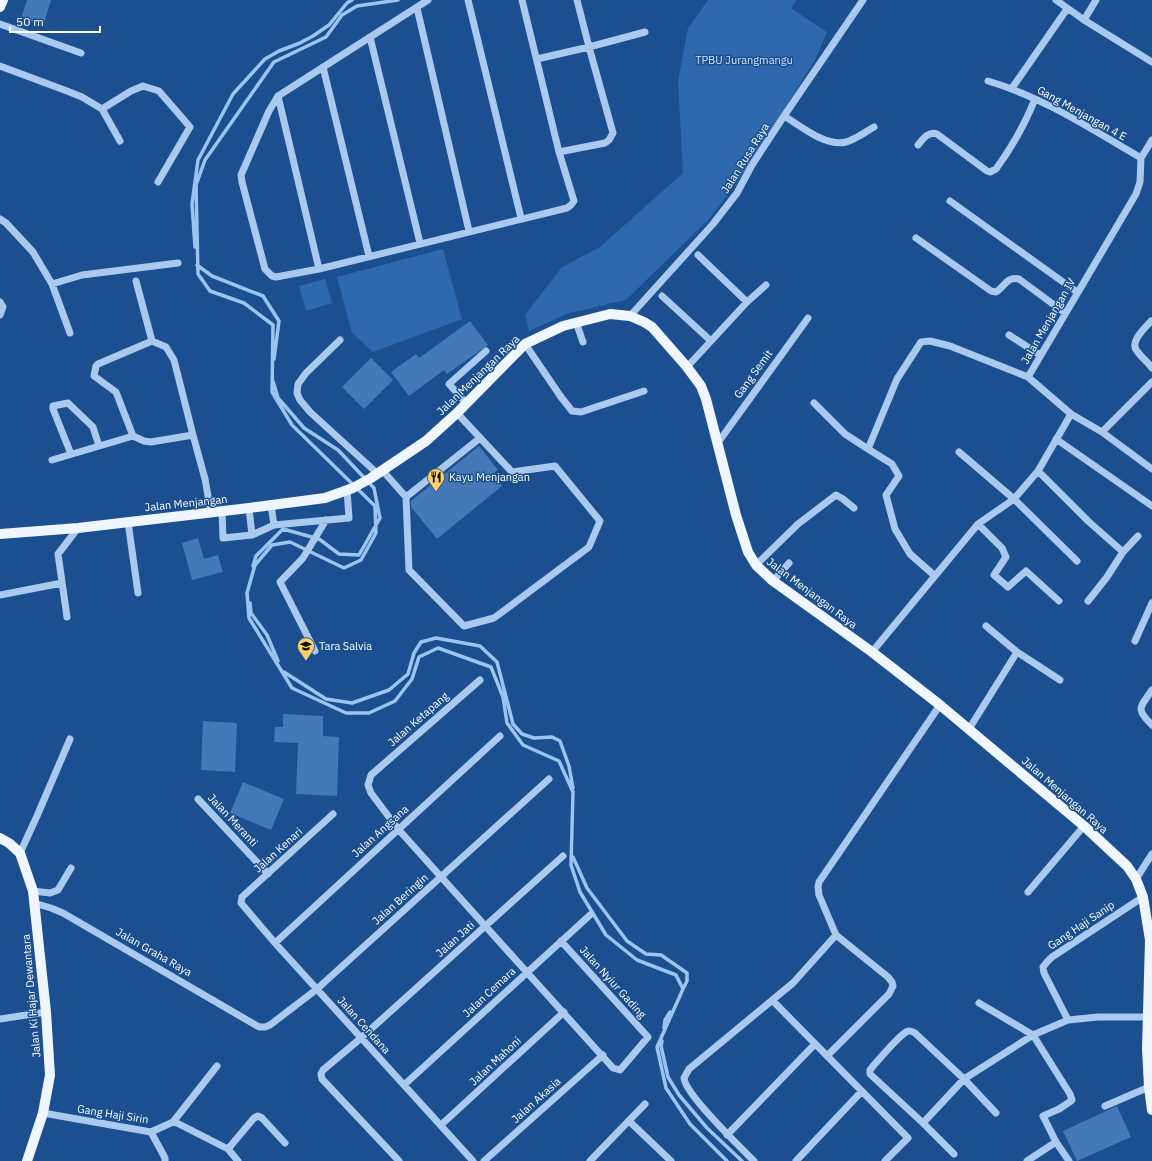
<svg xmlns="http://www.w3.org/2000/svg" width="1152" height="1161" viewBox="0 0 1152 1161" font-family="'IBM Plex Sans',sans-serif">
<style>
.green{fill:#2e69ad}
.lines{fill:none;stroke-linecap:round;stroke-linejoin:round}
.stream{stroke:#9cc4f0;stroke-width:3.5}
.building{fill:#4478b7}
.minor{stroke:#a9c9ee;stroke-width:7}
.major{stroke:#f0f6ff;stroke-width:10}
.labels{text-anchor:middle;stroke-width:3;stroke-linejoin:round;paint-order:stroke}
.park-label{font-size:11px;fill:#cfe3fa;stroke:#1b4f8f}
.street-label{font-size:11px;fill:#fff;stroke:#1b4f8f}
.poi-label{font-size:11px;fill:#fff;stroke:#1b4f8f;text-anchor:start}
</style>
<rect width="100%" height="100%" fill="#1b4f8f"/>
<!-- green -->
<path class="green" d="M 708,0 L 797,0 L 791,8 L 827,32 L 815,60 L 749,166 L 710,218 L 626,300 L 569,313 L 529,331 L 525,315 L 562,267 L 600,247 L 683,173 L 678,81 L 688,28 Z
M 443,249 L 462,319 L 373,352 L 352,333 L 337,277 Z
M 325,279 L 332,303 L 306,311 L 299,286 Z"/>
<g class="lines">
<!-- stream -->
<path class="stream" d="M 398,0 L 357,6 L 342,15 L 326,37 L 274,62 L 205,160 L 196,185 L 198,274 L 210,291 L 244,303 L 273,325 L 272,392 L 292,425 L 375,506 L 376,533 L 361,560 L 344,568 L 290,542 L 272,545 L 255,565 L 247,593 L 249,618 L 292,688 L 346,713 L 369,713 L 395,701 L 412,679 L 419,657 L 438,648 L 491,667 L 503,697 L 507,723 L 523,745 L 559,761 L 573,792 L 571,865 L 580,892 L 606,935 L 637,960 L 676,975 L 683,989 L 657,1047 L 666,1088 L 690,1124 L 727,1161
M 195,247 L 192,204 L 198,160 L 233,94 L 265,59 L 279,51 L 300,43 L 313,36 L 329,25 L 347,3 L 352,0
M 197,265 L 212,276 L 263,296 L 279,321 L 274,359
M 253,566 L 256,556 L 283,529 L 319,539 L 339,554 L 359,555 L 380,518 L 374,488 L 338,450 L 304,428 L 278,398 L 273,381
M 250,603 L 251,613 L 267,635 L 278,661
M 284,672 L 326,699 L 352,703 L 389,690 L 408,674 L 414,653 L 421,642 L 436,638 L 480,646 L 497,662 L 513,724 L 522,734 L 534,738 L 552,737 L 560,741 L 569,766 L 573,788
M 573,857 L 587,888 L 627,941 L 646,954 L 661,955 L 687,973 L 687,981 L 683,989
M 664,1028 L 665,1020 L 670,1012
M 662,1041 L 661,1046 L 668,1077 L 679,1095 L 707,1128 L 742,1161"/>
</g>
<!-- building -->
<path class="building" d="M 27,0 L 51,0 L 43,26 L 21,18 Z
M 470,321 L 488,345 L 447,374 L 444,370 L 409,396 L 391,372 L 416,354 L 419,358 Z
M 371,358 L 393,380 L 364,409 L 342,387 Z
M 479,446 L 498,470 L 492,474 L 502,486 L 437,539 L 411,507 L 411,501 Z
M 198,538 L 204,559 L 218,555 L 223,572 L 192,580 L 182,543 Z
M 283,714 L 323,716 L 323,736 L 339,737 L 337,796 L 296,794 L 298,743 L 274,742 L 275,727 L 283,727 Z
M 203,721 L 237,723 L 235,772 L 201,770 Z
M 243,782 L 284,799 L 271,830 L 230,813 Z
M 1117,1106 L 1131,1137 L 1077,1161 L 1063,1131 Z"/>
<g class="lines">
<!-- minor -->
<path class="minor" d="M 428,0 L 278,96 L 269,111 L 241,175 L 242,182 L 265,269 L 272,276 L 276,277 L 319,269 L 567,208 L 571,205 L 574,201 L 559,152 L 522,0
M 468,0 L 521,218
M 1056,0 L 1084,20 L 1152,62
M 417,8 L 469,231
M 1084,20 L 1096,0
M 0,24 L 81,53
M 370,37 L 420,243
M 537,59 L 589,47 L 645,32
M 0,66 L 67,91 L 82,97 L 102,109 L 120,141
M 323,67 L 369,256
M 988,81 C 1043,97 1091,129 1141,158
M 1012,88 L 1067,9
M 278,96 L 319,269
M 102,109 L 131,91 L 143,86 L 159,91 L 190,127 L 158,182
M 784,116 C 801,126 825,147 846,142 C 856,139 865,132 874,127
M 918,145 C 923,139 928,131 937,134 L 987,171 L 990,172 L 996,169 C 1012,147 1025,124 1035,99
M 559,152 L 605,143 L 609,140 L 613,133 L 589,47 L 577,0
M 950,201 L 1077,292
M 0,219 L 6,223 L 33,252 L 52,284 L 70,333
M 916,238 L 991,291 L 996,292 C 1005,287 1006,276 1019,279 L 1065,313
M 698,255 L 747,302
M 136,281 L 152,341
M 52,284 L 82,275 L 178,263
M 662,296 L 711,341
M 0,302 L 3,307 L 0,315
M 630,316 L 713,224 L 737,193 L 752,165 L 784,116 L 863,0
M 1151,321 C 1145,328 1129,342 1137,351 C 1141,357 1148,362 1152,368
M 576,322 L 583,342
M 1009,335 L 1040,355
M 340,340 L 306,373 L 298,384 L 297,393 L 300,400 L 310,412 L 378,474
M 525,344 L 561,397 L 572,411 L 581,412 L 644,391
M 687,367 L 747,302 L 766,285
M 1028,377 L 1136,194 L 1140,182 L 1141,158 L 1152,140
M 466,403 L 449,384 L 486,351
M 814,403 L 845,434 L 868,449
M 1102,432 L 1152,382
M 133,436 L 116,392 L 94,376 L 96,366 L 98,364 L 152,341 L 166,347 L 174,360 L 193,435 L 205,479 L 211,513
M 1056,439 L 1152,506
M 717,444 L 808,318
M 959,452 L 1014,499 L 1077,561
M 71,454 L 53,409 L 53,406 L 68,403 L 93,427 L 99,446
M 52,460 L 133,436 L 144,441 L 151,442 L 193,435
M 383,471 L 406,497 L 409,570 L 464,626 L 494,618 L 589,547 L 600,521 L 555,466 L 512,472 L 457,413
M 1038,471 L 1088,521 L 1123,552
M 406,497 L 480,438
M 271,505 L 274,525
M 249,508 L 252,535 L 274,525 L 349,518 L 347,490
M 222,511 L 223,538 L 252,535
M 128,522 L 138,593
M 978,524 L 1002,548 L 1006,557 L 994,575 L 1008,587 L 1026,571 L 1059,601
M 756,565 L 798,524 L 836,495 L 843,499 L 854,508
M 935,576 L 910,554 L 895,529 L 886,495 L 899,476 L 892,464 L 868,449 L 897,379 L 921,342 L 930,341 L 950,346 L 1028,377 L 1071,414 L 1102,432 L 1152,469
M 773,581 L 789,563
M 0,595 L 62,583
M 1088,601 L 1107,577 L 1123,552 L 1138,536
M 67,617 L 58,554 L 78,528
M 1135,641 L 1152,603
M 315,651 L 280,582 L 303,558 L 326,520
M 872,652 L 978,524 L 1014,499 L 1038,471 L 1071,414
M 1017,652 L 1060,680
M 480,680 L 371,775 L 368,785 L 371,793 L 398,829 L 613,1068 L 620,1070 L 648,1037 L 561,941
M 1152,690 C 1140,708 1135,708 1152,725
M 969,729 L 1017,652 L 986,626
M 198,799 L 268,874
M 333,814 L 242,897 L 241,903 L 275,943 L 473,1161
M 20,853 L 37,816 L 70,739
M 1136,879 L 1152,854
M 33,891 L 50,893 L 58,890 L 71,868
M 1028,892 L 1084,826
M 34,903 L 51,908 L 63,913 L 259,1027 L 265,1027 L 270,1025 L 317,989 L 549,779
M 275,943 L 500,736
M 773,1001 L 908,1138 L 885,1161
M 979,1003 L 1033,1035 L 1070,1094 L 1072,1100 L 1071,1101 L 1059,1109 L 1043,1116 L 1056,1142 L 1069,1161
M 0,1019 L 46,1012
M 1068,1020 L 1044,973 L 1043,967 L 1047,962 L 1052,957 L 1143,897
M 827,1056 L 889,994 L 893,986 L 892,982 L 888,977 L 836,935 L 819,895 L 818,887 L 819,882 L 940,705
M 404,1085 L 590,915
M 1105,1106 L 1149,1087
M 43,1113 L 151,1132 L 173,1122 L 177,1123 L 228,1149 L 238,1161
M 629,1121 L 671,1161
M 173,1122 L 217,1066
M 923,1123 L 964,1079 L 1033,1035 L 1068,1020 L 1098,1017 L 1148,1017
M 441,1125 L 564,1012
M 151,1132 L 165,1158 L 165,1161
M 727,1135 L 815,1044
M 228,1149 L 254,1118 L 258,1116 L 262,1118 L 285,1143
M 954,1154 L 923,1123 L 870,1074 L 870,1070 L 874,1065 C 881,1057 898,1037 906,1032 C 909,1030 912,1031 915,1033 L 964,1079 L 996,1113
M 399,1161 L 322,1079 L 321,1074 L 323,1070 L 361,1038 L 563,856
M 484,1161 L 603,1055
M 590,1161 L 645,1104
M 754,1161 C 740,1147 685,1094 684,1078 L 689,1069 L 793,983 L 836,935
M 796,1161 L 862,1091
M 1027,1161 L 1056,1142"/>
<!-- major -->
<path class="major" d="M 0,7 L 3,0
M 0,534 L 78,528 L 249,508 L 325,498 L 353,488 L 371,478 L 426,441 L 457,413 L 525,344 L 563,326 L 610,314 L 630,316 L 644,322 L 652,327 L 687,367 L 701,386 L 706,399 L 736,515 L 748,552 L 756,565 L 773,581 L 872,652 L 940,705 L 1084,826 L 1127,866 L 1136,879 L 1143,897 L 1150,940 L 1147,1049 L 1149,1087 L 1152,1110
M 0,838 L 9,843 L 20,853 L 33,891 L 46,1012 L 50,1075 L 43,1113 L 27,1161"/>
</g>
<!-- icons -->
<defs>
<g id="restaurant-pin" transform="scale(0.9)"><path d="M0 17L-7.5 6A9.5 9.5 0 1 1 7.5 6Z" fill="#ffd166" stroke="#1b4f8f"/><path d="M-5-6h1v4h1v-4h1v4h1v-4h1v5L-1.5 .5V6h-2V.5L-5-1ZM5-6V6H3V1.5H1.5Q1.5-4 5-6Z" fill="#111"/></g>
<g id="school-pin" transform="scale(0.9)"><path d="M0 17L-7.5 6A9.5 9.5 0 1 1 7.5 6Z" fill="#ffd166" stroke="#1b4f8f"/><path d="M0-5L7-2L0 1L-7-2ZM-4 1L0 2.5L4 1V4Q0 6-4 4Z" fill="#111"/></g>
</defs>
<g fill-rule="evenodd">
<use href="#restaurant-pin" x="436" y="477"/>
<use href="#school-pin" x="306" y="646"/>
</g>
<g class="labels">
<!-- park labels -->
<g class="park-label">
<text x="744" y="64">TPBU Jurangmangu</text>
</g>
<!-- street labels -->
<g class="street-label">
<text transform="translate(1082 113) rotate(29)" y="4">Gang Menjangan 4 E</text>
<text transform="translate(745 158) rotate(-58)" y="4">Jalan Rusa Raya</text>
<text transform="translate(1048 321) rotate(-60)" y="4">Jalan Menjangan IV</text>
<text transform="translate(753 374) rotate(-54)" y="4">Gang Semit</text>
<text transform="translate(478 375) rotate(-44)" y="4">Jalan Menjangan Raya</text>
<text transform="translate(186 503) rotate(-6)" y="4">Jalan Menjangan</text>
<text transform="translate(812 593) rotate(37)" y="4">Jalan Menjangan Raya</text>
<text transform="translate(418 719) rotate(-41)" y="4">Jalan Ketapang</text>
<text transform="translate(1065 795) rotate(41)" y="4">Jalan Menjangan Raya</text>
<text transform="translate(233 820) rotate(47)" y="4">Jalan Meranti</text>
<text transform="translate(380 831) rotate(-42)" y="4">Jalan Angsana</text>
<text transform="translate(278 850) rotate(-42)" y="4">Jalan Kenari</text>
<text transform="translate(400 899) rotate(-42)" y="4">Jalan Beringin</text>
<text transform="translate(1081 925) rotate(-34)" y="4">Gang Haji Sanip</text>
<text transform="translate(455 939) rotate(-42)" y="4">Jalan Jati</text>
<text transform="translate(154 952) rotate(30)" y="4">Jalan Graha Raya</text>
<text transform="translate(613 982) rotate(48)" y="4">Jalan Nyiur Gading</text>
<text transform="translate(489 992) rotate(-43)" y="4">Jalan Cemara</text>
<text transform="translate(31 996) rotate(-95)" y="4">Jalan Ki Hajar Dewantara</text>
<text transform="translate(364 1025) rotate(48)" y="4">Jalan Cendana</text>
<text transform="translate(495 1061) rotate(-43)" y="4">Jalan Mahoni</text>
<text transform="translate(536 1100) rotate(-42)" y="4">Jalan Akasia</text>
<text transform="translate(113 1114) rotate(9)" y="4">Gang Haji Sirin</text>
</g>
<!-- poi labels -->
<g class="poi-label">
<text x="449" y="481">Kayu Menjangan</text>
<text x="319" y="650">Tara Salvia</text>
</g>
</g>
<!-- scale -->
<path d="M10 26v6h90v-6" fill="none" stroke="#ffffff" stroke-width="2"/>
<text x="16" y="26" font-size="12" fill="#ffffff" stroke="#1b4f8f" stroke-width="3" paint-order="stroke">50 m</text>
</svg>
